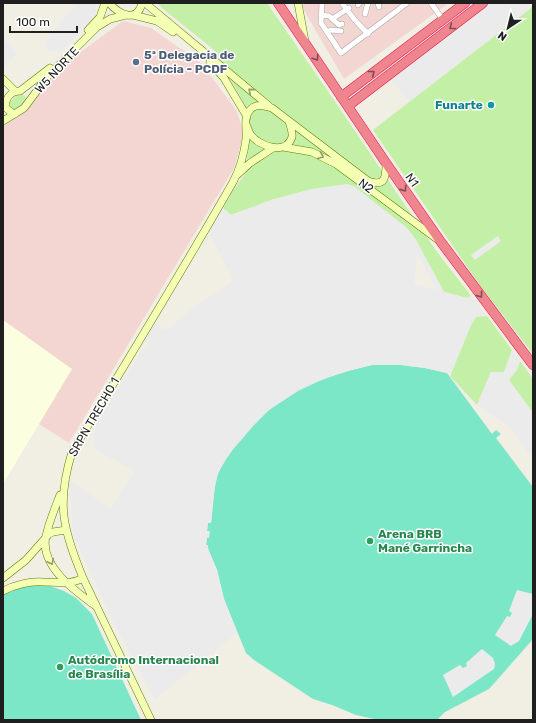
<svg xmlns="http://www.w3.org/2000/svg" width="536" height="723" viewBox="0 0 536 723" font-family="Rubik,sans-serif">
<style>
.commercial{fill:#f3d6d2}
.education{fill:#fcffdf}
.grass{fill:#c3f0a6}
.pitch{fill:#7be7c7}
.parking{fill:#ebebeb;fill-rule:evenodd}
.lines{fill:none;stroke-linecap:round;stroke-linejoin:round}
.street-casing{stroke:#a6a6a6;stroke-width:6}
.secondary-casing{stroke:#637c00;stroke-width:8}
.highway-casing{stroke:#ec144b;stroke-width:10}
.street{stroke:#fff;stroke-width:5}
.secondary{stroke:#f4ffb4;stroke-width:7}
.highway{stroke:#ef858f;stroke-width:9}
.oneway{stroke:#7d4d51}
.oneway2{stroke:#949a71}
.service-dot{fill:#5c6f8a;stroke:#fff;stroke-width:1.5}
.culture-dot{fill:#0f9aa8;stroke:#fff;stroke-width:1.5}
.leisure-dot{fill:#2e9e5b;stroke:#fff;stroke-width:1.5}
.labels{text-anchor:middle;stroke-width:3;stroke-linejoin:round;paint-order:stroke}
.service-label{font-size:12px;font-weight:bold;fill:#4e5e75;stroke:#fff;text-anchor:start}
.street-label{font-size:12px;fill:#1f1f1f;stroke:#fff}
.culture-label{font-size:12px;font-weight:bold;fill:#0d838f;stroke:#fff;text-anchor:end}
.leisure-label{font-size:12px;font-weight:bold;fill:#27864d;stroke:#fff;text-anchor:start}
</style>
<rect width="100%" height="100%" fill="#f1eee4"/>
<!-- commercial -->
<path class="commercial" d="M 307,3 L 449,3 L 344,79 L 309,19 L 302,6 Z
M 123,21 L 151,28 L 201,63 L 236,110 L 244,133 L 234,168 L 69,443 L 39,424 L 71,369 L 3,320 L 3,127 L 27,110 L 51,78 L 71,59 Z"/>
<!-- education -->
<path class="education" d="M 3,320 L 72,369 L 3,484 Z"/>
<!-- grass -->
<path class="grass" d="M 158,3 L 267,3 L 338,106 L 434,248 L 471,296 L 467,298 L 444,292 L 416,240 L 407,228 L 274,199 L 231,215 L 223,208 L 233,190 L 246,173 L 249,133 L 245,105 L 213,49 L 162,8 Z
M 533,6 L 533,354 L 481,287 L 373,130 Z
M 20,94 L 24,95 L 26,98 L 26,103 L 13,111 L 10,108 C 9,101 14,97 20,94 Z
M 480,316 L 487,316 L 512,350 L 504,372 L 491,372 L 477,405 L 450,376 L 471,325 L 476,317 Z
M 520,361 L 533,379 L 533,413 L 509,380 Z"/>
<!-- pitch -->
<path class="pitch" d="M 372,365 L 401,365 L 425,368 L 447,373 L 492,434 L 496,430 L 501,434 L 496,438 L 533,487 L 533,639 L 489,689 L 445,712 L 437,720 L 379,720 L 356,715 L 332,705 L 313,699 L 254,660 L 246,653 L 224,599 L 217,570 L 206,545 L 207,537 L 210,531 L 207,531 L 208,522 L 211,523 C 213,507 213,489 218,474 C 223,461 233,449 242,439 C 250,429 259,418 269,410 C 298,385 335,374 372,365 Z
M 39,585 L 50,586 L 64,591 L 76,598 L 92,614 L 141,720 L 3,720 L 3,595 C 15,588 26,586 39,585 Z"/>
<!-- parking -->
<path class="parking" d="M 77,3 L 96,3 L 96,13 L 79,34 L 59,53 L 57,50 L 50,51 L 45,47 L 45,41 Z
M 490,3 L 525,3 L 530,9 L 409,102 L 391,79 Z
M 3,39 L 17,53 L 3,69 Z
M 347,184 L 354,186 L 407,228 L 416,240 L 444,292 L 467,298 L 471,296 L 487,316 L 476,317 L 472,322 L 450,376 L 447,373 L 425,368 L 401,365 L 372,365 L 343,372 L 319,381 L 298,391 L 269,410 L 254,425 L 231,451 L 218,473 L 215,486 L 211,523 L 208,523 L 207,531 L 210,531 L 209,538 L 207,538 L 206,545 L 208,545 L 208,548 L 217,570 L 224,599 L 237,633 L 155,699 L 114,624 L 73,534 L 69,480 L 111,509 L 134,471 L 95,449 L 93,438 L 96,425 L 144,347 L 149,348 L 148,343 L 144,340 L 156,322 L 160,328 L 165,330 L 172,326 L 190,310 L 230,283 L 232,278 L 209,231 L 223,208 L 231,215 L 274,199 L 311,189 ZM 417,254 L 437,290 L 414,284 Z
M 498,236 L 501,241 L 475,260 L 471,255 Z
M 512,350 L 520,361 L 517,370 L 509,380 L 533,413 L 533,455 L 531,456 L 510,428 L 477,405 L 491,372 L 504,372 Z
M 517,590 L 533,594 L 533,614 L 519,641 L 511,646 L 495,635 L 507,616 L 510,617 L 512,613 L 509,611 Z
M 482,649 L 493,658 L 495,664 L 494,669 L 453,697 L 443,675 L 460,665 L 463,668 L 467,666 L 466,663 Z"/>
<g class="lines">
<!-- street casing -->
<g class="street-casing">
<path id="street" d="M 322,3 L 321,23 L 341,53 L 407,3
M 342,3 L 354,19 L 368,34
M 378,3 L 379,7
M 431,3 L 443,20
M 358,5 L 359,3
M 365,14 L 368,3
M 321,15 L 329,16 L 339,25 L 342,24
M 332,19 L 349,8
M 327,32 L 331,30 L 341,31"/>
</g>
<!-- secondary casing -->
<g class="secondary-casing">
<path id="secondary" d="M 109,3 C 119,14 137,24 142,3
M 145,3 L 269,106
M 298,3 L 305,41
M 133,15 L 157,21 L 173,32
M 88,30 L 100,17 L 105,3
M 210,62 L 224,78 L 246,115
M 3,79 L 15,91
M 15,114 L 12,113 L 5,107 C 6,98 11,91 20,91 L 50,68
M 3,121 L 24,108 L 48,76 L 97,27 L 110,19 L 126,15
M 247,126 C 248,129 249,133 251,135 C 259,146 286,156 292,137 C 293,132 290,126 289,121
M 283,147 L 312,152 L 336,164 L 437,239
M 237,175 L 250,163 L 273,148
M 60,495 C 55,508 49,522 46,536 C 39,566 76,592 97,607
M 3,578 L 26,560 L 49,534 L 53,532 L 66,530
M 3,591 C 14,585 30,581 43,582 C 57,582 71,585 83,578
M 151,720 L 83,578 C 63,529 56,504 72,452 C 126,363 181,273 233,182 C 240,169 244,154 246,139 C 247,130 243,117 250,110 C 256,103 264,106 272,108 L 368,181 C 385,187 386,178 386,163"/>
</g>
<!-- highway casing -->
<g class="highway-casing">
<path id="highway" d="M 278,3 L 386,163 L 441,242 L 533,365
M 341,97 L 465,3
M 348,106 L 483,3"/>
</g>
<!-- street -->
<use href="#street" class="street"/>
<!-- secondary -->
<use href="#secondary" class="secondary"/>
<!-- highway -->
<use href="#highway" class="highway"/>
</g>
<!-- one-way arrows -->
<defs><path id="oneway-chevron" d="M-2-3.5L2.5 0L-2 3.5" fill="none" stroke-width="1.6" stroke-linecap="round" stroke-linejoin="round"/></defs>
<g class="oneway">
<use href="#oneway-chevron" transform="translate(452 27) rotate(142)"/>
<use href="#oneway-chevron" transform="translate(316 58) rotate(56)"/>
<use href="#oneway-chevron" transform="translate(372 73) rotate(-39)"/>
<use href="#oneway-chevron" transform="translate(404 189) rotate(55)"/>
<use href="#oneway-chevron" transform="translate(480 295) rotate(53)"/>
</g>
<g class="oneway2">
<use href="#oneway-chevron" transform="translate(251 91) rotate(-140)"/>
<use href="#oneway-chevron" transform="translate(321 156) rotate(23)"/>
<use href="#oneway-chevron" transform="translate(51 562) rotate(63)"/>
</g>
<!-- markers -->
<circle class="service-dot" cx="136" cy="62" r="4"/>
<circle class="culture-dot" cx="491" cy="105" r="4"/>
<g class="leisure-dot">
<circle cx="370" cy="541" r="4"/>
<circle cx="60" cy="667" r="4"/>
</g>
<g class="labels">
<!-- service labels -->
<g class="service-label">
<text x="144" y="59">5ª Delegacia de<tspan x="144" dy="14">Polícia - PCDF</tspan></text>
</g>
<!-- street labels -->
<g class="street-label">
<text transform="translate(57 70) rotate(-47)" y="4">W5 NORTE</text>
<text transform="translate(412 180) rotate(55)" y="4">N1</text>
<text transform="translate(366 186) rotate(37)" y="4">N2</text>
<text transform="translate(94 417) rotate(-60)" y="4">SRPN TRECHO 1</text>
</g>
<!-- culture labels -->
<g class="culture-label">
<text x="483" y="109">Funarte</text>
</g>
<!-- leisure labels -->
<g class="leisure-label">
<text x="378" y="538">Arena BRB<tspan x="378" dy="14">Mané Garrincha</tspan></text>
<text x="68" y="664">Autódromo Internacional<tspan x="68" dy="14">de Brasília</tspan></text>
</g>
</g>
<!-- border -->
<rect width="536" height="723" fill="none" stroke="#1f1f1f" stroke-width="8"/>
<!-- north arrow -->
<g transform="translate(508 28) rotate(215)" stroke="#ffffff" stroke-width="3" paint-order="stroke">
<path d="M0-3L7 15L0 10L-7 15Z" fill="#1f1f1f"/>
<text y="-6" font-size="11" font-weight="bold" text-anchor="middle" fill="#1f1f1f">N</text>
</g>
<!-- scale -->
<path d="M10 26v6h67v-6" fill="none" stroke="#1f1f1f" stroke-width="2"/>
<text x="16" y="26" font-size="12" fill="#1f1f1f" stroke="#ffffff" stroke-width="3" paint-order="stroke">100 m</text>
</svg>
